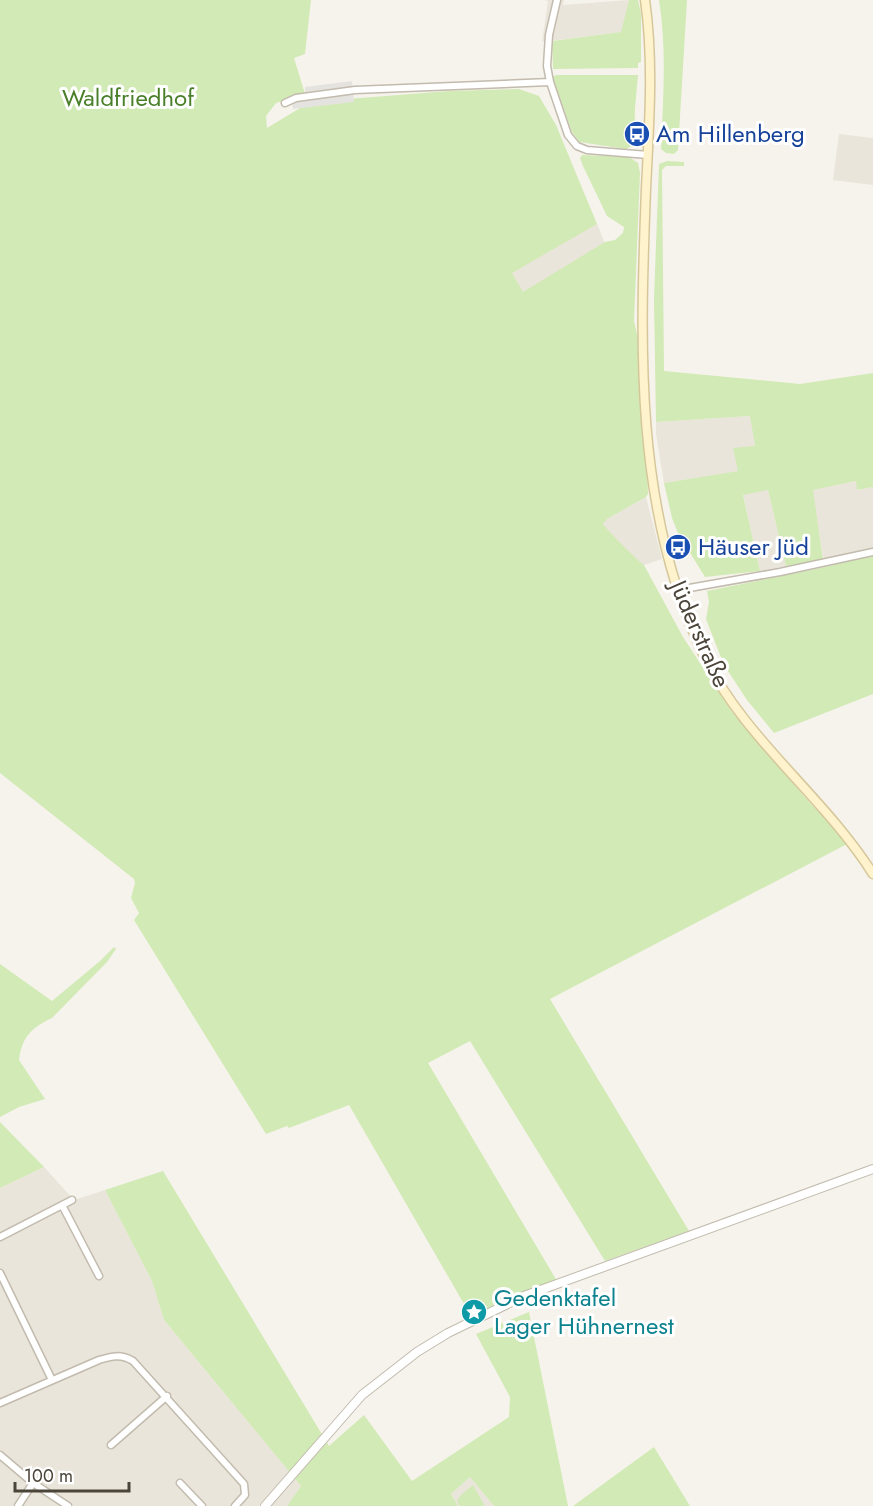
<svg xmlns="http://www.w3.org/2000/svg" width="873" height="1506" viewBox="0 0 873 1506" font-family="Jost,sans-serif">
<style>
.residential{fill:#eae5da}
.green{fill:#d2eab5}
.parking{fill:#e5e3e0}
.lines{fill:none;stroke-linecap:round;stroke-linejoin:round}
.minor-casing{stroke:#c2bbae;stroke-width:9}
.tertiary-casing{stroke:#c2bbae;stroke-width:10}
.secondary-casing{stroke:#d6c79b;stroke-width:11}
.minor{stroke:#fff;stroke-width:6}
.tertiary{stroke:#fff;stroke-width:8}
.secondary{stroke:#fff3cd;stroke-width:8}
.labels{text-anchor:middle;stroke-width:6;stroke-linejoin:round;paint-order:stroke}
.park-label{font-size:24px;fill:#4a7f2a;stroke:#fff}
.transit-label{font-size:24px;fill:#164399;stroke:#fff;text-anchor:start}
.street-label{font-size:24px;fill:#4b4439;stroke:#fff}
.culture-label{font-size:24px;fill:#0d838f;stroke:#fff;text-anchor:start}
</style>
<rect width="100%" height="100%" fill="#f6f3ec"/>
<!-- residential -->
<path class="residential" d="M 544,0 L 564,0 L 563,5 L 629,0 L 622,32 L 542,42 L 548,1 Z
M 839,134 L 873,138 L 873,185 L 833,180 Z
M 597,223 L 608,252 L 512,299 L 491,271 Z
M 751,416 L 755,447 L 739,471 L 664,483 L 656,434 L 656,422 Z
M 856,481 L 858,490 L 873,487 L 873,555 L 825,567 L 812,490 Z
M 768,490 L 786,566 L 760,571 L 743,494 Z
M 646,497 L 662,559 L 644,565 L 622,559 L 602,522 Z
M 44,1167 L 74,1200 L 105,1190 L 152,1281 L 164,1320 L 301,1486 L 287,1506 L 0,1506 L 0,1188 Z
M 470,1477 L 494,1506 L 458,1506 L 451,1494 Z"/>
<!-- green -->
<path class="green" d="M 0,0 L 311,0 L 305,54 L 294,58 L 305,94 L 276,103 L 266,116 L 267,128 L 310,102 L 449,91 L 519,89 L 539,96 L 556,125 L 597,224 L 512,273 L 523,292 L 605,242 L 615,240 L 623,233 L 624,227 L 607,216 L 583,166 L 580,158 L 582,155 L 629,157 L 638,163 L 640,173 L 634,321 L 641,352 L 645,400 L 648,494 L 646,497 L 607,519 L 603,524 C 606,529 640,563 644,565 L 683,637 L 732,712 L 809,802 L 849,843 L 550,999 L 689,1231 L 605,1261 L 470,1041 L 428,1063 L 557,1281 L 471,1316 L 349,1105 L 289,1128 L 287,1126 L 266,1134 L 134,920 L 139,913 L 131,898 L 135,883 L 134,879 L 0,773 Z
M 629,0 L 638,0 L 641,14 L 641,62 L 638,63 L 638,68 L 553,69 L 552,41 L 621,32 Z
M 659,0 L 687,0 L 678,150 L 674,154 L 666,153 L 661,149 C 663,99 667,50 659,0 Z
M 556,75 L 638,75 L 635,108 L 634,145 L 626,149 L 579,142 L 572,132 L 552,77 Z
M 667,161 L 684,162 L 684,166 L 666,166 L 662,170 L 664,371 L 800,384 L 873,373 L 873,487 L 857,490 L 856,481 L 813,490 L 823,559 L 786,566 L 768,490 L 743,495 L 760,571 L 705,577 L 678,533 L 672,518 L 664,483 L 738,471 L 733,448 L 755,446 L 750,416 L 656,422 L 654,299 L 659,164 Z
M 873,555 L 873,694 L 774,733 L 747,700 L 724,665 L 706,619 L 709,602 L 707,591 L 825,567 Z
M 114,947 L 116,949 L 107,962 L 52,1018 C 31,1028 22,1037 19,1060 L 45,1099 L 19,1107 L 0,1117 L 0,964 L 52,1001 L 100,961 Z
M 0,1122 L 44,1167 L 0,1188 Z
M 163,1171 L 329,1446 L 364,1415 L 412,1481 L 509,1417 L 510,1397 L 476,1334 L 529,1312 L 568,1506 L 494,1506 L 470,1477 L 451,1494 L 458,1506 L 287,1506 L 301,1486 L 164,1320 L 152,1281 L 105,1190 Z
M 654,1447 L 690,1506 L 573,1506 Z
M 473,1485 L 485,1506 L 460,1506 L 457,1501 L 461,1495 Z"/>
<!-- parking -->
<path class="parking" d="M 352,81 L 354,102 L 293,109 L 291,98 L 305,94 L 305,87 Z"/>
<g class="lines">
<!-- minor casing -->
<g class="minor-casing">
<path id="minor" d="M 557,0 L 549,35 L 547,66 L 550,82 L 568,135 L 577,146 L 587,150 L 648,155
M 285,103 L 296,98 L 355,90 L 550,82
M 678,590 L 780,572 L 873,552
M 62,1205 L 99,1276
M 0,1237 L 72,1200
M 0,1273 L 52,1380
M 0,1403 L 99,1360 C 112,1356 121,1354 133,1361 L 244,1484 L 245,1495 L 235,1506
M 111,1445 L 167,1396
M 0,1455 L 33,1483 L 68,1506
M 180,1483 L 202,1506
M 18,1506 L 33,1483"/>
</g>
<!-- tertiary casing -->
<g class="tertiary-casing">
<path id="tertiary" d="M 265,1506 L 362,1395 L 417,1352 L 448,1333 L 524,1296 L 873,1169"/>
</g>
<!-- secondary casing -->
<g class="secondary-casing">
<path id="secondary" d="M 645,0 C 654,62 649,126 646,189 C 640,345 634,509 703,654 C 744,739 823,795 873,874"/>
</g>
<!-- minor -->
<use href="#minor" class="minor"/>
<!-- tertiary -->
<use href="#tertiary" class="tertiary"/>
<!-- secondary -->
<use href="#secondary" class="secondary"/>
</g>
<!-- icons -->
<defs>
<g id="bus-disc" transform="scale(1.35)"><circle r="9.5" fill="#1a4fb4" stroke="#fff"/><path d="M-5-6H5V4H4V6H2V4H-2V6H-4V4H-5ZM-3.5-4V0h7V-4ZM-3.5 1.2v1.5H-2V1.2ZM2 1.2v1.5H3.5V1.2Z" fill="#fff"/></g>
<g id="sight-disc" transform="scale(1.35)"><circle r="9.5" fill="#0f9aa8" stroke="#fff"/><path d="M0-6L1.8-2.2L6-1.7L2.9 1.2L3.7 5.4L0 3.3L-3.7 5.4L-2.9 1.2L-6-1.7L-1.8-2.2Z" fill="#fff"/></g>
</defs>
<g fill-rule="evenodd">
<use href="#bus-disc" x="637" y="134"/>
<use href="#bus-disc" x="678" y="547"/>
<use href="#sight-disc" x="474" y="1312"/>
</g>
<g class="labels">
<!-- park labels -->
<g class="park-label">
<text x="128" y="106">Waldfriedhof</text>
</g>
<!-- transit labels -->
<g class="transit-label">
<text x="656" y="142">Am Hillenberg</text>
<text x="698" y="555">Häuser Jüd</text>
</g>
<!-- street labels -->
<g class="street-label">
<text transform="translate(700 634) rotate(66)" y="8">Jüderstraße</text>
</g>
<!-- culture labels -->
<g class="culture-label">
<text x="494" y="1306">Gedenktafel<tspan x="494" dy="28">Lager Hühnernest</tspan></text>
</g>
</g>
<!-- scale -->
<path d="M15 1482v9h114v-9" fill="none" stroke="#4b4439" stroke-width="3"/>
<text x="24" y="1482" font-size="18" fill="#4b4439" stroke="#ffffff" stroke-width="4.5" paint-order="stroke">100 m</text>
</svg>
